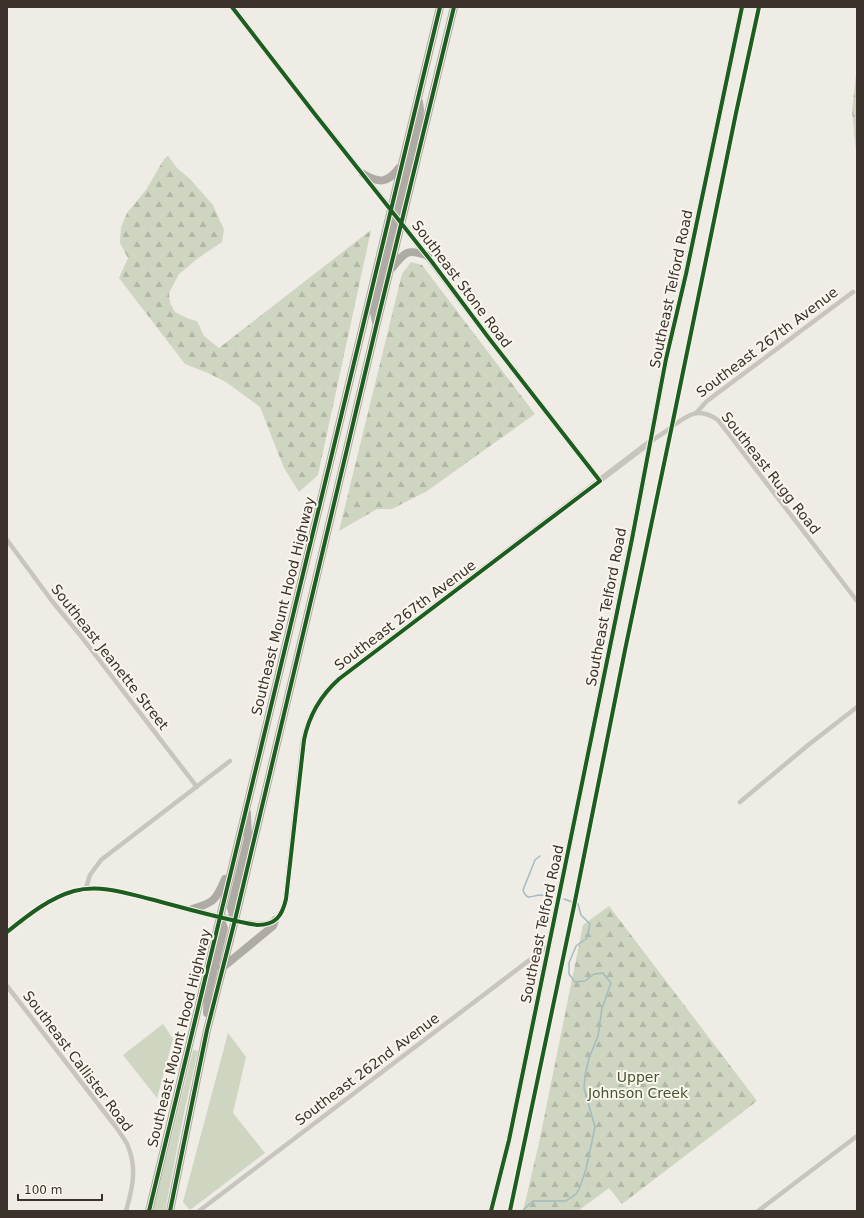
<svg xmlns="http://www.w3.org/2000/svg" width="864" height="1218" viewBox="0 0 864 1218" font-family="'DejaVu Sans',sans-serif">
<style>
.green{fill:#ced5c0}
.forest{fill:url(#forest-firs)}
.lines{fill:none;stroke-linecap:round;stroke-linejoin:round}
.stream{stroke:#a2bcbf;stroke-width:1.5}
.minor{stroke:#c8c4be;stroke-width:4.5}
.tertiary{stroke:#c8c4be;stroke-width:6}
.trunk{stroke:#aeaaa4;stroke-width:8}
.cycleway-casing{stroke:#faf6ee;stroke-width:6}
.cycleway{stroke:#1b5e20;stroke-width:4}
.labels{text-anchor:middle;stroke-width:4;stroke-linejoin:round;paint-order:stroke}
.street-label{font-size:14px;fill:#3a322b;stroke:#faf6ee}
.park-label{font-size:14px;fill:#445730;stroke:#faf6ee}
</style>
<defs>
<pattern id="forest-firs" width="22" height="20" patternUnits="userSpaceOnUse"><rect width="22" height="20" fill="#ced5c0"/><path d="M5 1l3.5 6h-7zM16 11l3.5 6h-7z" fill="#b2b7a5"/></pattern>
</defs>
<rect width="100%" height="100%" fill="#efece5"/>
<!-- green -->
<path class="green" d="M 163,1024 L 173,1039 L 157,1098 L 123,1055 Z
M 228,1033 L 246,1057 L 233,1113 L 265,1153 L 190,1210 L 183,1202 Z
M 193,1050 L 198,1051 L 184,1113 L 165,1211 L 153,1211 Z"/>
<!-- forest -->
<path class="forest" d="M 857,65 L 857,161 L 852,111 Z
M 168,156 L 177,168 L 190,179 L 213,205 L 224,230 L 222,242 L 197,259 L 179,274 L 169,293 L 170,303 L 175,312 L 189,319 L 197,321 L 204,336 L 219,348 L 371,230 L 318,475 L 299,492 L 284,468 L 260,407 L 226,382 L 208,373 L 185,364 L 119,278 L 128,258 L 120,243 L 121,227 L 127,213 L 146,190 L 164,159 Z
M 411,262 L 422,265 L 535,414 L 427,491 L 392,509 L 377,509 L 339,531 L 398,290 L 402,274 Z
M 609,906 L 757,1101 L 622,1204 L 609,1188 L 578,1211 L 523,1211 L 539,1143 L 583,925 Z"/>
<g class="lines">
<!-- stream -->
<path class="stream" d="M 540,856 L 535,860 L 523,890 C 527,901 531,896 539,895 C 543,895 548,896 552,897
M 522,1211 L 533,1201 L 566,1201 L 576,1194 L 580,1187 L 586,1169 L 595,1127 L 584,1088 L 585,1076 L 589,1058 L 598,1036 L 602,1008 L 611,983 L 603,973 L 594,974 L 585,981 L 575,982 L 569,974 L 569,963 L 576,946 L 587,938 L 590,924 L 581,915 L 578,904 L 564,899"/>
<!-- minor -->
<path class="minor" d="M 696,413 L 707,401 L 853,292
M 650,442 C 658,436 666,432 673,426 C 689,414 699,407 718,420 L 857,601
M 7,540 L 52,601 L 80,635 L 197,787
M 740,802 L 807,746 L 857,707
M 86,888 L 90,875 L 101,860 L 230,761
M 7,932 C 27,916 49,898 74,891 C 100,884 130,894 155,900 C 177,906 199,911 220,916
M 7,986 L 116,1127 C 120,1134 127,1141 129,1149 C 137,1170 132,1190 126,1211
M 199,1211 L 548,946
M 758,1211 L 857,1136"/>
<!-- tertiary -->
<path class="tertiary" d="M 232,7 L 314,113 L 393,212
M 400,221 L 488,337 L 600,481
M 220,916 C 248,923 278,937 286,899 L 303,743 C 308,717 319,697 339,679 L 650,442
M 491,1211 L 509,1140 L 632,539 L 666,359 L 686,274 L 742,7"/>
<!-- trunk -->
<path class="trunk" d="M 363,174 C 379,183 387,184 399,168
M 397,217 L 417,132 L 420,110 L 419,102
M 392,268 C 405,252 407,248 428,256
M 376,322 L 374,312 L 377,289 L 395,215
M 192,909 C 214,903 216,900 225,879
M 234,919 L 231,908 L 248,838 L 247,813
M 222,968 L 273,926 L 275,920
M 207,1013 L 208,993 L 224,928 L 220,917
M 149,1211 L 440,7
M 170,1211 L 207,1030 L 235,920 L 376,327 L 454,7"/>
<!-- cycleway casing -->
<g class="cycleway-casing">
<path id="cycleway" d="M 7,932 C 27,916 49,898 74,891 C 99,884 126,893 150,899 C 185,908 221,919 257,925 C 276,925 282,916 286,899 L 304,740 C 309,715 320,696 339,679 L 600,481 L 488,337 L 432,262 L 314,113 L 232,7
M 149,1211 L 440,7
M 170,1211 L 207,1030 L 235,920 L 376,327 L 454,7
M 491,1211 L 509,1140 L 632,539 L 666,359 L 686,274 L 742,7
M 510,1211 L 574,906 L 625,650 L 674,416 L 736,113 L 759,7"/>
</g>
<!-- cycleway -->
<use href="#cycleway" class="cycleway"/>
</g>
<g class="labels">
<!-- street labels -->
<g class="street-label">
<text transform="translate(462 284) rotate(53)" y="5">Southeast Stone Road</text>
<text transform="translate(671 289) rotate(-78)" y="5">Southeast Telford Road</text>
<text transform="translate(767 342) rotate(-37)" y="5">Southeast 267th Avenue</text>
<text transform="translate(771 473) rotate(52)" y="5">Southeast Rugg Road</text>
<text transform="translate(283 606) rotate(-76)" y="5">Southeast Mount Hood Highway</text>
<text transform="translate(606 607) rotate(-79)" y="5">Southeast Telford Road</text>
<text transform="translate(405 615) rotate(-37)" y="5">Southeast 267th Avenue</text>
<text transform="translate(110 657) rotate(52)" y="5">Southeast Jeanette Street</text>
<text transform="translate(542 924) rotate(-78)" y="5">Southeast Telford Road</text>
<text transform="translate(179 1038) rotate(-76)" y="5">Southeast Mount Hood Highway</text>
<text transform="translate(78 1061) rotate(53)" y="5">Southeast Callister Road</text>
<text transform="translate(367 1069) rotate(-37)" y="5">Southeast 262nd Avenue</text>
</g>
<!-- park labels -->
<g class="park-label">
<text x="638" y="1082">Upper<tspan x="638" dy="16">Johnson Creek</tspan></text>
</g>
</g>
<!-- border -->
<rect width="864" height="1218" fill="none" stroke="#3a322b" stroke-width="16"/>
<!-- scale -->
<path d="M18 1194v6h84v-6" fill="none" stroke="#3a322b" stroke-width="2"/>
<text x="24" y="1194" font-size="12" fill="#3a322b" stroke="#faf6ee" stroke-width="3" paint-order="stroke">100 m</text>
</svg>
